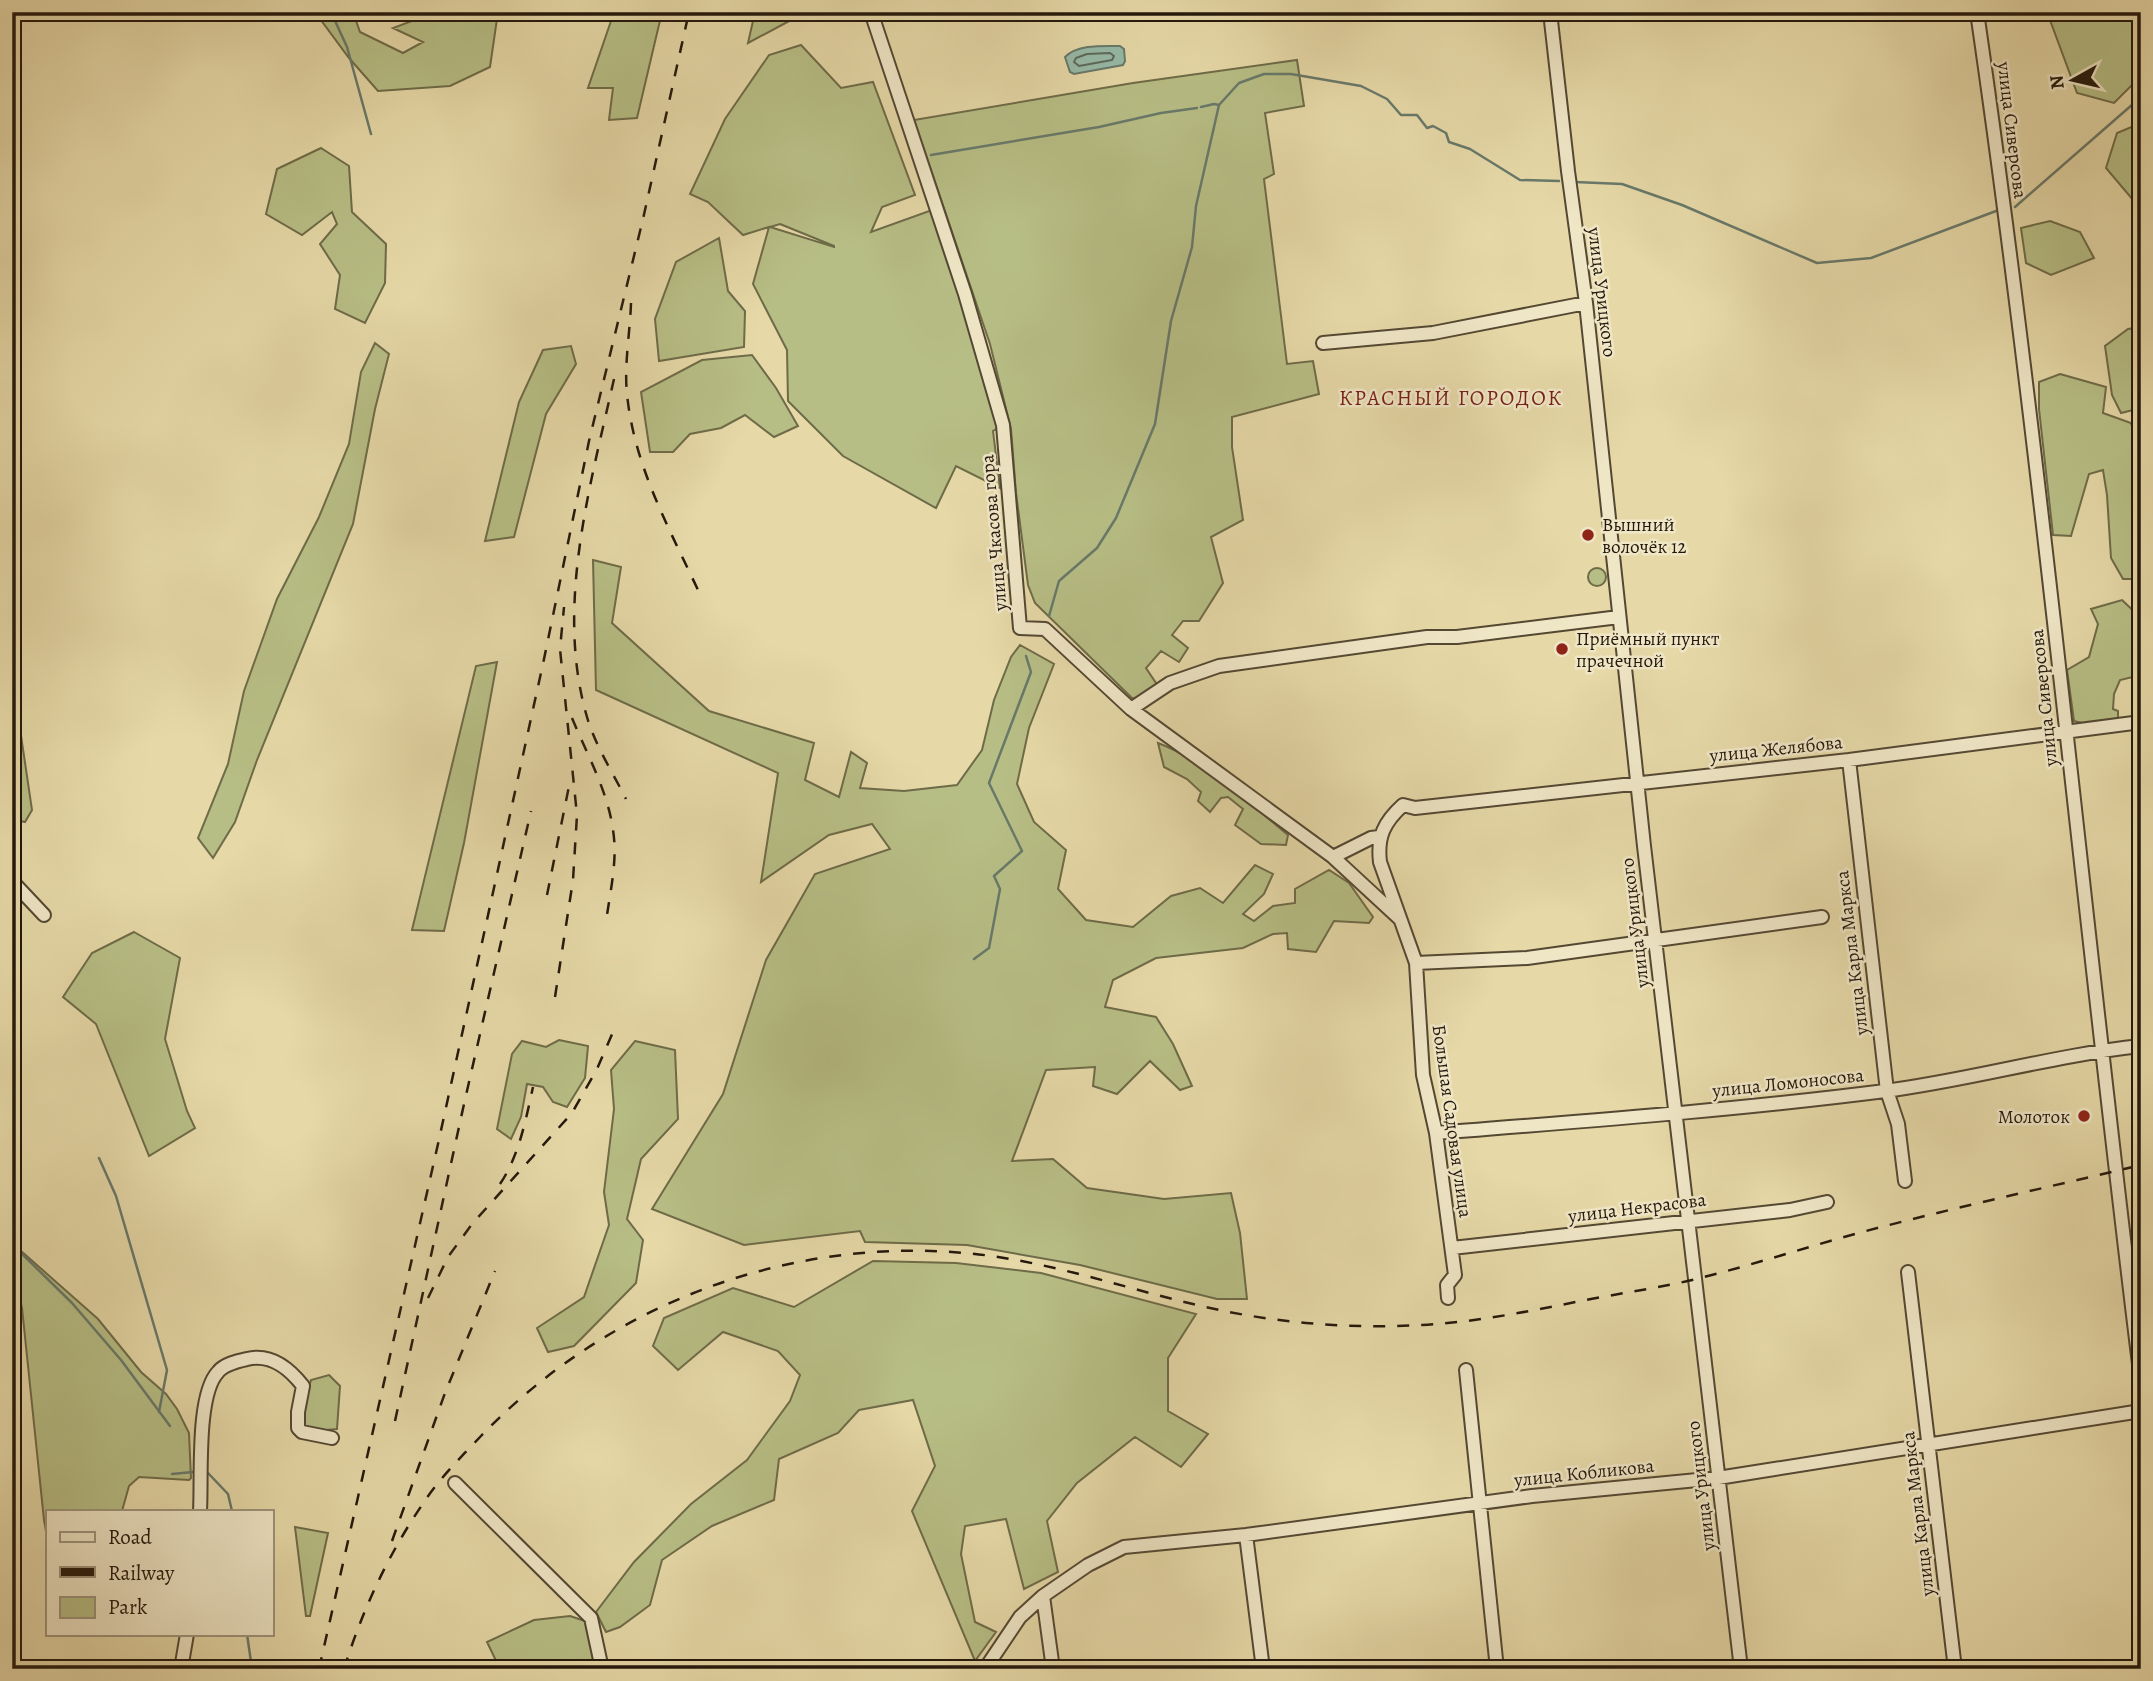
<svg xmlns="http://www.w3.org/2000/svg" width="2153" height="1681" viewBox="0 0 2153 1681" font-family="Alegreya,serif">
<style>
.green{fill:#b7be85;stroke:#6e6b48;stroke-width:2;fill-rule:evenodd}
.water{fill:#96baa8;stroke:#68796a;stroke-width:2}
.lines{fill:none;stroke-linecap:round;stroke-linejoin:round}
.shore{stroke:#5d695a;stroke-width:2}
.stream{stroke:#68796a;stroke-width:2.5}
.minor-casing{stroke:#544833;stroke-width:16}
.minor{stroke:#efe6c6;stroke-width:12}
.rail{stroke:#24180c;stroke-width:2.5;stroke-dasharray:12 12;stroke-linecap:butt}
.poi-dot{fill:#8f2418;stroke:#efe6c6;stroke-width:2.5}
.labels{text-anchor:middle;stroke-width:5;stroke-linejoin:round;paint-order:stroke}
.street-label{font-size:19px;fill:#24180c;stroke:#efe6c6}
.poi-label{font-size:19px;fill:#24180c;stroke:#efe6c6;text-anchor:start}
.neighbourhood-label{font-size:21px;letter-spacing:2px;fill:#7a1f14;stroke:#efe6c6}
</style>
<rect width="100%" height="100%" fill="#e6d8a7"/>
<filter id="stains"><feTurbulence type="fractalNoise" baseFrequency=".00286" numOctaves="4"/><feColorMatrix values="0 0 0 0 .2 0 0 0 0 .09 0 0 0 0 .02 0 0 0 .5 -.17"/></filter>
<radialGradient id="worn" r=".72"><stop offset=".6" stop-color="#630" stop-opacity="0"/><stop offset="1" stop-color="#630" stop-opacity=".3"/></radialGradient>
<!-- green -->
<path class="green" d="M 315,12 L 353,12 L 360,32 L 403,53 L 423,42 L 393,28 L 420,18 L 425,12 L 498,12 L 490,67 L 450,86 L 378,91 L 349,58 Z
M 551,12 L 662,12 L 637,118 L 609,120 L 613,88 L 588,88 L 611,21 L 556,20 Z
M 755,12 L 806,12 L 748,43 Z
M 2047,12 L 2141,12 L 2141,76 L 2114,103 L 2077,93 Z
M 801,45 L 841,88 L 873,82 L 915,195 L 882,207 L 871,232 L 932,210 L 969,319 L 998,428 L 993,431 L 1000,488 L 956,466 L 936,508 L 843,456 L 788,401 L 787,350 L 753,284 L 769,227 L 743,235 L 708,202 L 690,194 L 725,119 L 769,55 ZM 780,224 L 834,246 L 834,247 L 770,227 Z
M 1297,60 L 1304,106 L 1265,113 L 1274,174 L 1264,179 L 1287,364 L 1313,361 L 1319,394 L 1232,417 L 1232,447 L 1243,520 L 1211,537 L 1223,583 L 1199,621 L 1183,621 L 1172,635 L 1188,648 L 1179,662 L 1161,651 L 1146,668 L 1158,686 L 1139,699 L 1132,698 L 1035,603 L 1028,585 L 1016,493 L 1011,429 L 990,344 L 914,120 L 1133,83 Z
M 2141,123 L 2141,216 L 2134,201 L 2106,168 L 2117,133 Z
M 321,148 L 349,166 L 352,212 L 386,244 L 385,283 L 365,323 L 335,309 L 340,275 L 320,244 L 337,224 L 332,212 L 302,235 L 266,214 L 277,169 Z
M 2050,221 L 2080,232 L 2094,258 L 2051,275 L 2026,263 L 2021,228 Z
M 719,238 L 728,291 L 745,311 L 744,347 L 659,361 L 655,319 L 676,262 Z
M 2141,327 L 2141,408 L 2121,413 L 2112,395 L 2105,346 L 2128,329 Z
M 375,343 L 389,354 L 375,409 L 353,524 L 257,760 L 235,822 L 213,858 L 198,838 L 228,764 L 244,691 L 277,599 L 319,517 L 349,444 L 361,372 Z
M 571,346 L 576,364 L 546,414 L 514,537 L 485,541 L 519,402 L 543,350 Z
M 752,355 L 776,388 L 798,426 L 774,437 L 745,415 L 721,428 L 690,434 L 673,452 L 650,452 L 641,392 L 702,360 Z
M 2060,374 L 2106,387 L 2103,413 L 2131,423 L 2139,450 L 2139,488 L 2141,493 L 2141,550 L 2133,554 L 2134,579 L 2123,579 L 2111,558 L 2107,495 L 2103,470 L 2089,474 L 2071,536 L 2053,535 L 2039,409 L 2039,382 Z
M 593,560 L 621,567 L 612,623 L 709,711 L 814,743 L 805,780 L 839,797 L 851,752 L 867,763 L 860,788 L 904,791 L 957,785 L 982,750 L 994,700 L 1011,657 L 1020,645 L 1054,664 L 1029,728 L 1017,784 L 1034,822 L 1066,850 L 1058,889 L 1086,920 L 1133,927 L 1171,896 L 1200,888 L 1223,903 L 1255,865 L 1273,874 L 1264,894 L 1243,914 L 1254,921 L 1273,906 L 1295,903 L 1295,889 L 1329,870 L 1349,883 L 1373,917 L 1369,923 L 1334,921 L 1316,952 L 1288,949 L 1287,933 L 1273,934 L 1243,948 L 1156,958 L 1113,980 L 1105,1007 L 1156,1017 L 1173,1044 L 1192,1086 L 1180,1090 L 1150,1061 L 1117,1094 L 1093,1086 L 1095,1067 L 1046,1070 L 1012,1161 L 1053,1159 L 1087,1188 L 1164,1199 L 1231,1193 L 1240,1233 L 1247,1299 L 1217,1299 L 1080,1265 L 967,1245 L 865,1242 L 860,1231 L 744,1245 L 652,1209 L 723,1094 L 766,960 L 815,874 L 890,849 L 872,824 L 829,835 L 761,882 L 778,773 L 596,690 Z
M1588 577a9 9 0 1 1 18 0a9 9 0 1 1-18 0Z
M 2122,600 L 2141,618 L 2141,675 L 2120,680 L 2114,694 L 2113,709 L 2118,711 L 2118,720 L 2090,725 L 2074,721 L 2067,670 L 2089,657 L 2098,624 L 2091,609 Z
M 497,662 L 464,843 L 444,931 L 412,930 L 476,666 Z
M 12,714 L 19,722 L 32,810 L 25,822 L 12,819 Z
M 1158,743 C 1200,758 1253,806 1288,835 L 1286,845 L 1261,844 L 1235,825 L 1243,809 L 1228,797 L 1221,798 L 1210,812 L 1198,801 L 1201,792 L 1187,779 L 1164,767 Z
M 134,932 L 180,958 L 165,1039 L 187,1111 L 195,1128 L 149,1156 L 96,1024 L 63,997 L 92,953 Z
M 559,1040 L 588,1046 L 585,1078 L 567,1107 L 553,1102 L 543,1087 L 527,1084 L 521,1117 L 511,1139 L 497,1129 L 512,1054 L 522,1041 L 546,1047 Z
M 635,1041 L 675,1050 L 678,1119 L 641,1159 L 627,1219 L 643,1240 L 636,1283 L 574,1346 L 548,1352 L 537,1328 L 584,1297 L 609,1225 L 604,1192 L 614,1109 L 611,1070 Z
M 12,1243 L 98,1319 L 141,1372 L 166,1394 L 177,1409 L 189,1433 L 191,1478 L 189,1480 L 139,1477 L 129,1486 L 122,1511 L 47,1511 L 47,1537 L 44,1520 L 22,1308 L 12,1267 Z
M 873,1261 L 956,1263 L 1041,1273 L 1196,1314 L 1168,1358 L 1168,1411 L 1208,1434 L 1181,1467 L 1135,1437 L 1077,1483 L 1047,1521 L 1058,1572 L 1024,1589 L 1006,1519 L 965,1526 L 961,1554 L 975,1622 L 996,1632 L 975,1661 L 912,1511 L 935,1466 L 913,1400 L 859,1410 L 838,1433 L 779,1459 L 774,1500 L 712,1526 L 662,1560 L 650,1605 L 620,1627 L 606,1632 L 596,1612 L 634,1562 L 691,1504 L 747,1460 L 790,1401 L 800,1375 L 778,1351 L 723,1332 L 678,1370 L 653,1346 L 664,1318 L 733,1288 L 794,1307 Z
M 329,1375 L 340,1386 L 337,1429 L 315,1431 L 302,1427 L 304,1403 L 311,1380 Z
M 295,1527 L 328,1533 L 310,1616 L 306,1616 Z
M 570,1616 L 588,1622 L 594,1658 L 587,1666 L 565,1669 L 500,1669 L 487,1642 L 534,1620 Z"/>
<!-- water -->
<path class="water" d="M 1120,46 L 1124,49 L 1125,61 L 1123,65 L 1074,74 L 1070,72 L 1065,57 C 1078,44 1103,46 1120,46 Z"/>
<g class="lines">
<!-- shore -->
<path class="shore" d="M 1110,53 L 1114,56 L 1112,60 L 1079,66 L 1074,62 L 1076,58 L 1087,54 Z"/>
<!-- stream -->
<path class="stream" d="M 331,12 L 347,47 L 371,134
M 1201,107 L 1214,104 L 1219,105
M 931,155 L 1099,127 L 1161,113 L 1197,108
M 1575,182 L 1622,184 L 1682,205 L 1817,263 L 1871,258 L 1996,211
M 2015,207 L 2141,97
M 1049,616 L 1059,581 L 1097,548 L 1116,518 L 1155,424 L 1171,321 L 1192,247 L 1196,206 L 1219,105 L 1239,83 L 1264,74 L 1291,74 L 1361,86 L 1387,99 L 1401,115 L 1417,115 L 1427,128 L 1433,126 L 1446,133 L 1449,142 L 1470,149 L 1520,180 L 1559,181
M 974,959 L 989,948 L 1000,889 L 994,876 L 1022,851 L 989,783 L 1031,672 L 1026,656
M 99,1158 L 116,1196 L 167,1370 L 159,1412
M 12,1244 L 72,1303 L 121,1360 L 170,1426
M 208,1473 L 228,1494 L 232,1511
M 172,1474 L 193,1472
M 247,1634 L 252,1669"/>
<!-- minor casing -->
<g class="minor-casing">
<path id="minor" d="M 871,12 L 965,294 L 1003,425 L 1020,628 L 1045,629 L 1131,709 L 1333,857 L 1399,918
M 1550,12 L 1568,171 L 1586,303 L 1644,846 L 1741,1669
M 1977,12 C 2043,467 2084,924 2141,1380
M 1323,343 L 1433,333 L 1586,303
M 1131,709 L 1170,683 L 1219,666 L 1427,637 L 1457,637 L 1619,617
M 1849,760 L 1887,1091 L 1898,1124 L 1905,1181
M 1333,857 L 1371,838 L 1379,837
M 12,881 L 44,915
M 1416,963 L 1527,958 L 1822,917
M 1436,1133 C 1586,1121 1736,1110 1885,1091 C 1971,1080 2055,1055 2141,1046
M 1452,1248 L 1790,1210 L 1827,1202
M 1908,1272 L 1955,1669
M 1448,1298 L 1447,1285 L 1455,1275 L 1436,1133 L 1423,1075 L 1416,963 L 1380,862 C 1377,837 1384,822 1403,805 L 1415,808 L 1849,760 L 2141,722
M 1466,1370 L 1497,1669
M 455,1483 L 591,1618 L 602,1669
M 200,1511 C 202,1479 196,1395 218,1372 C 224,1364 238,1361 247,1359 C 271,1353 289,1368 303,1386 L 298,1412 L 298,1428 L 302,1432 L 332,1438
M 1246,1535 L 1263,1669
M 1043,1596 L 1053,1669
M 181,1669 L 187,1634
M 985,1669 L 1020,1617 L 1043,1596 L 1088,1565 L 1124,1547 L 1246,1535 L 1532,1496 L 1718,1478 L 2141,1411"/>
</g>
<!-- minor -->
<use href="#minor" class="minor"/>
<!-- rail -->
<path class="rail" d="M 631,303 C 630,333 624,365 627,394 C 634,465 668,526 698,590
M 614,379 C 590,487 555,607 587,717 C 595,745 613,773 626,799
M 572,718 C 587,754 608,792 613,830 C 618,860 610,892 606,922
M 547,895 L 569,786
M 555,997 L 573,880 L 577,815 L 560,649 L 564,607
M 500,1184 C 519,1156 526,1119 533,1087
M 428,1298 L 448,1257 L 472,1224 L 572,1113 L 597,1069 L 613,1032
M 395,1421 L 464,1104 L 531,811
M 392,1541 L 445,1393 L 495,1271
M 319,1669 L 438,1144 L 544,659 L 589,441 L 643,219 L 689,12
M 344,1669 C 362,1611 388,1555 422,1505 C 438,1480 460,1458 481,1436 C 606,1306 784,1237 965,1253 C 1046,1260 1123,1288 1201,1306 C 1274,1323 1347,1329 1422,1325 C 1479,1322 1535,1310 1591,1299 C 1628,1292 1665,1287 1700,1278 C 1756,1264 1810,1246 1866,1231 C 1957,1207 2049,1187 2141,1165"/>
</g>
<!-- markers -->
<g class="poi-dot">
<circle cx="1588" cy="535" r="7"/>
<circle cx="1562" cy="649" r="7"/>
<circle cx="2084" cy="1116" r="7"/>
</g>
<g class="labels">
<!-- street labels -->
<g class="street-label">
<text transform="translate(2013 130) rotate(83)" y="7">улица Сиверсова</text>
<text transform="translate(1603 292) rotate(83)" y="7">улица Урицкого</text>
<text transform="translate(993 533) rotate(-95)" y="7">улица Чкасова гора</text>
<text transform="translate(2043 698) rotate(-96)" y="7">улица Сиверсова</text>
<text transform="translate(1776 748) rotate(-6)" y="7">улица Желябова</text>
<text transform="translate(1634 923) rotate(-97)" y="7">улица Урицкого</text>
<text transform="translate(1851 953) rotate(-97)" y="7">улица Карла Маркса</text>
<text transform="translate(1788 1082) rotate(-6)" y="7">улица Ломоносова</text>
<text transform="translate(1453 1121) rotate(82)" y="7">Большая Садовая улица</text>
<text transform="translate(1637 1207) rotate(-7)" y="7">улица Некрасова</text>
<text transform="translate(1584 1472) rotate(-6)" y="7">улица Кобликова</text>
<text transform="translate(1700 1486) rotate(-97)" y="7">улица Урицкого</text>
<text transform="translate(1917 1514) rotate(-97)" y="7">улица Карла Маркса</text>
</g>
<!-- poi labels -->
<g class="poi-label">
<text x="1602" y="531">Вышний<tspan x="1602" dy="22">волочёк 12</tspan></text>
<text x="1576" y="645">Приёмный пункт<tspan x="1576" dy="22">прачечной</tspan></text>
<text x="2070" y="1123" text-anchor="end">Молоток</text>
</g>
<!-- neighbourhood labels -->
<g class="neighbourhood-label">
<text x="1451" y="405">КРАСНЫЙ ГОРОДОК</text>
</g>
</g>
<!-- margin -->
<rect width="2153" height="1681" fill="none" stroke="#e6d8a7" stroke-width="42"/>
<rect x="14" y="14" width="2125" height="1653" fill="none" stroke="#24180c" stroke-width="3.5"/>
<rect x="21" y="21" width="2111" height="1639" fill="none" stroke="#24180c" stroke-width="2"/>
<!-- legend -->
<rect x="46" y="1510" width="228" height="126" fill="#efe6c6" stroke="#9e947c" stroke-width="2"/>
<rect x="60" y="1532" width="35" height="10" fill="#efe6c6" stroke="#9e947c" stroke-width="2"/>
<text x="108" y="1544" font-size="21" fill="#24180c">Road</text>
<rect x="60" y="1567" width="35" height="10" fill="#24180c" stroke="#9e947c" stroke-width="2"/>
<text x="108" y="1580" font-size="21" fill="#24180c">Railway</text>
<rect x="60" y="1597" width="35" height="21" fill="#b7be85" stroke="#9e947c" stroke-width="2"/>
<text x="108" y="1614" font-size="21" fill="#24180c">Park</text>
<!-- north arrow -->
<g transform="translate(2073 80) rotate(262)" stroke="#efe6c6" stroke-width="5" paint-order="stroke">
<path d="M0-5L12 26L0 18L-12 26Z" fill="#24180c"/>
<text y="-10" font-size="19" font-weight="bold" text-anchor="middle" fill="#24180c">N</text>
</g>
<rect width="100%" height="100%" filter="url(#stains)"/>
<rect width="100%" height="100%" fill="url(#worn)"/>
</svg>
